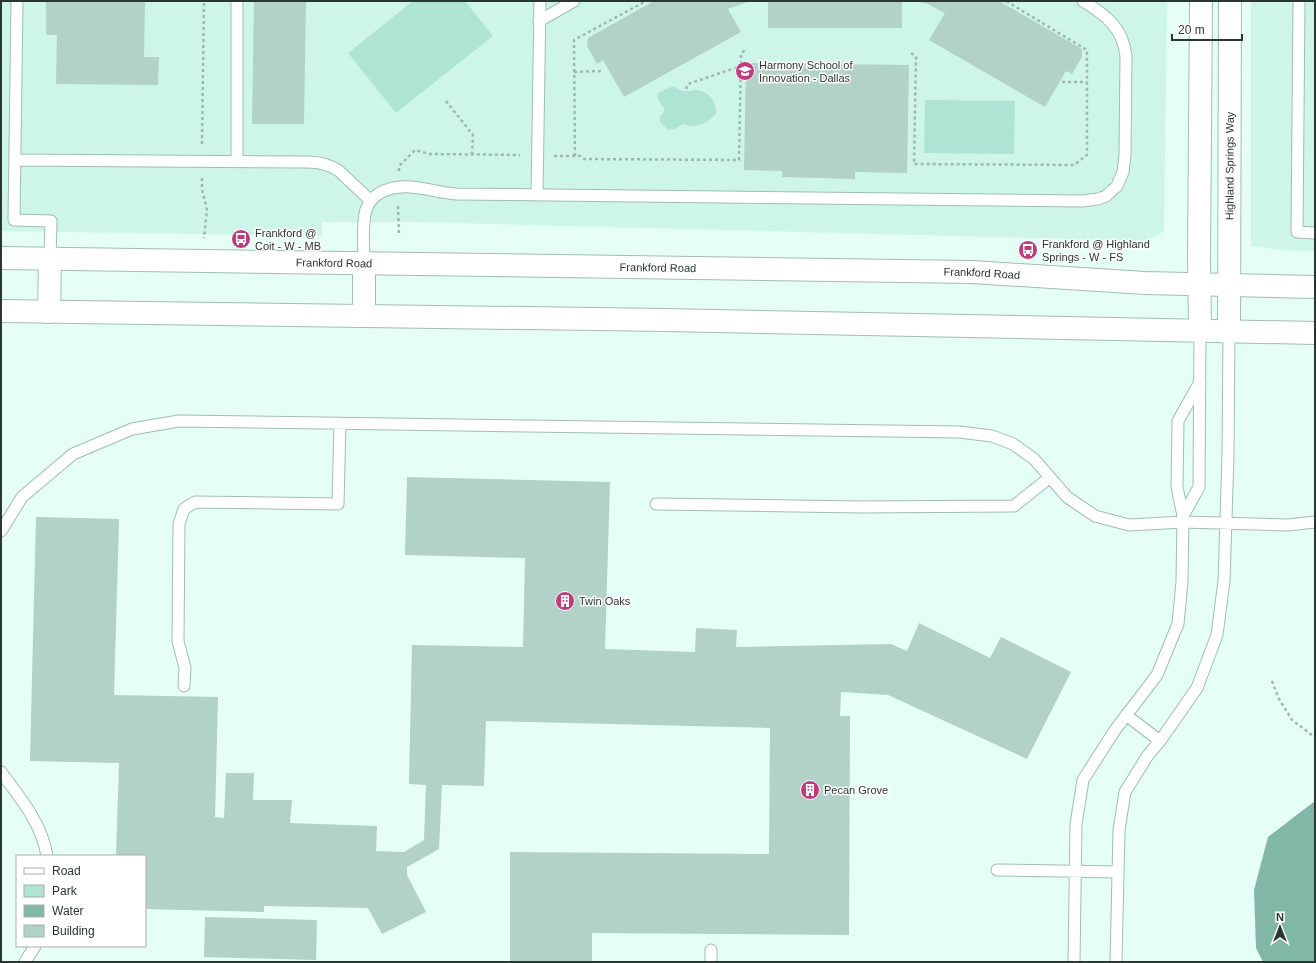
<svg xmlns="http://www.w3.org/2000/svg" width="1316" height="963" viewBox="0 0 1316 963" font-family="Helvetica,sans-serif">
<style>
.built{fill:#cdf6e9}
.green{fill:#afe4d4}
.water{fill:#80b7a7}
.building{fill:#b2d1c7}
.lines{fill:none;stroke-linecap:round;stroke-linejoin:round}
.service-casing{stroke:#9fbdb4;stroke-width:13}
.tertiary-casing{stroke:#9fbdb4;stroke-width:24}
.secondary-casing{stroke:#9fbdb4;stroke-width:24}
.path{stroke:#a2b6af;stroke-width:2.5;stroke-dasharray:3 3;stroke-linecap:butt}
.service{stroke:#fff;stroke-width:11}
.tertiary{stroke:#fff;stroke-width:22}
.secondary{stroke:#fff;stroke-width:22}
.labels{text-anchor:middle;stroke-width:3;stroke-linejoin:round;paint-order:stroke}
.poi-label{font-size:11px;fill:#2a3632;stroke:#fff;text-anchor:start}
.street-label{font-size:11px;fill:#2a3632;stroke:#fff}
</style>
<rect width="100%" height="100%" fill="#e5fef6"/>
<!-- built -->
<path class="built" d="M 1,1 L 1167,1 L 1164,231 L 1146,241 L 413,222 L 322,222 L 322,236 L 1,231 Z
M 1251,1 L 1315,1 L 1315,251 L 1292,251 L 1251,246 Z"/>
<!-- green -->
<path class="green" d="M 413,1 L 465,1 L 493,36 L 396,113 L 348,53 Z
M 673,86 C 677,88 681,91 685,91 C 688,92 691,90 694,90 C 708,89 717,102 716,114 C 706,124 697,129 683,124 L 674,129 L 668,130 L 660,122 L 660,117 L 665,110 L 657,98 L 658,93 Z
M 925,100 L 1015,101 L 1014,154 L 924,153 Z"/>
<!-- water -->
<path class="water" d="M 1315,801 L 1315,962 L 1263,962 L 1256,948 L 1254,890 L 1268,837 Z"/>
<!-- building -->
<path class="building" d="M 46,1 L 145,1 L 144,57 L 159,57 L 158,85 L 56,84 L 57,35 L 46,35 Z
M 254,1 L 306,1 L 304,124 L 252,124 Z
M 654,1 L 747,2 L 728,9 L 741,32 L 624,97 L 603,60 L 597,64 L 587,46 L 588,38 Z
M 768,1 L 902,1 L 902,28 L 768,28 Z
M 915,1 L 999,1 L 1082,49 L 1082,57 L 1072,74 L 1066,71 L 1045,107 L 929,40 L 945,13 L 928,4 Z
M 746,63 L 909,65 L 907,173 L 855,172 L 855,179 L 782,177 L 782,171 L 744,170 Z
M 407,477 L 610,482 L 605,649 L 695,652 L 696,628 L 737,630 L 736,647 L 891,644 L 907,651 L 919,623 L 990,658 L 1001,637 L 1071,672 L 1027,759 L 888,695 L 841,692 L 840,716 L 850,716 L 849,935 L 592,933 L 592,962 L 510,962 L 510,852 L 769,854 L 770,728 L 486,721 L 484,786 L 442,785 L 439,849 L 407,867 L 407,875 L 426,912 L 382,934 L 368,908 L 264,906 L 264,912 L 145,909 L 145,856 L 116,856 L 119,763 L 30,761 L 36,517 L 119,519 L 114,695 L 218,697 L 215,817 L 224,818 L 226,773 L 254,773 L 253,800 L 292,800 L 290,823 L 377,826 L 376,851 L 404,852 L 424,840 L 426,785 L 409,784 L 412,645 L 523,647 L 525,558 L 405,555 Z
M 205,917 L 317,920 L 316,960 L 204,957 Z"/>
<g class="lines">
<!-- service casing -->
<g class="service-casing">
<path id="service" d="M 17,1 L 14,220 L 51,221 L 50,259
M 1299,1 L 1297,232 L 1315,233
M 539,21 L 574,1
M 15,160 L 308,162 C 320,162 329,164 339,171 L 371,201
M 237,161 L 237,1
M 537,195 L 540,1
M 364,263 C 364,247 362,230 365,214 C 366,206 372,198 378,194 C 403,179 430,192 456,194 L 1082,201 L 1098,199 L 1106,196 L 1117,186 L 1123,172 L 1125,155 L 1126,56 C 1123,28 1106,15 1083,1
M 656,504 L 861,507 L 1014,506 L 1049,478
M 1183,516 L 1199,487 L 1200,331
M 1,531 L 22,497 L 73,454 L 132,429 L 179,421 L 959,432 L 992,436 L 1013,444 L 1034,459 L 1067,497 L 1095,516 L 1129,525 L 1183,522 L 1288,525 L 1315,522
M 184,686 L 185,668 L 178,641 L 179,524 L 184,509 L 195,502 L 338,504 L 340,423
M 1126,715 L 1160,741
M 1,772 C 20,798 42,823 47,856
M 997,870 L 1118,872
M 711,950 L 711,962
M 25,962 L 35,946
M 1074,962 L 1076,824 L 1083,780 L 1115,730 L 1157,675 L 1178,624 L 1182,582 L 1183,516 L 1177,487 L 1178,421 L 1200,382
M 1116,962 L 1119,830 L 1125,792 L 1148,755 L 1160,741 L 1197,688 L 1217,635 L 1224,581 L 1228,455 L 1229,331"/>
</g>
<!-- tertiary casing -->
<g class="tertiary-casing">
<g id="tertiary">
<path d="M 1200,331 L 1199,258 L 1201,1"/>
<path id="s1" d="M 1229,331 L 1230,1"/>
</g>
</g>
<!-- secondary casing -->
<g class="secondary-casing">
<g id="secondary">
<path id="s2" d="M 1,258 L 972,272 L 1145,283 L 1315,287"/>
<path d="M 1,311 L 665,320 L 1315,333"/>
<path d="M 49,312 L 50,259"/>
<path d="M 364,316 L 364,263"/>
</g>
</g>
<!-- path -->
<path class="path" d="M 911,53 L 916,57 L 914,164 L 1074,165 L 1087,155 L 1087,50 L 1006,1
M 574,72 L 602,71
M 1062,82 L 1087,82
M 686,89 L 688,84 L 741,66
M 446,101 L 473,135 L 472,154
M 202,144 L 204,1
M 554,156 L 580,156 L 584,159 L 739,160 L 741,54 L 745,50
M 575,156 L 574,40 L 646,1
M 399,171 L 399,166 L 415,150 L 429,154 L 520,155
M 202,178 L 202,189 L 207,210 L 204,238
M 398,206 L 399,234
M 1272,681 L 1279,699 L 1292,720 L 1312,735 L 1315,736"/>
<!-- service -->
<use href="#service" class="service"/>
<!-- tertiary -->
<use href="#tertiary" class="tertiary"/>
<!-- secondary -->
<use href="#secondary" class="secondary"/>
</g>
<!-- icons -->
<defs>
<g id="school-disc" transform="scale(1)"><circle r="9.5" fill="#c03b7d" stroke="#fff"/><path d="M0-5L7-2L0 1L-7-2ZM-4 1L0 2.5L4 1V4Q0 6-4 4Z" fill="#fff"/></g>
<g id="bus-disc" transform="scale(1)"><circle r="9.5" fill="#c03b7d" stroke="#fff"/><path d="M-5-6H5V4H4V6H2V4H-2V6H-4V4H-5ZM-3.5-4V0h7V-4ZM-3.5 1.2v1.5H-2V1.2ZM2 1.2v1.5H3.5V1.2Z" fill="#fff"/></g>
<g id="building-disc" transform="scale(1)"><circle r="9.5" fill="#c03b7d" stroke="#fff"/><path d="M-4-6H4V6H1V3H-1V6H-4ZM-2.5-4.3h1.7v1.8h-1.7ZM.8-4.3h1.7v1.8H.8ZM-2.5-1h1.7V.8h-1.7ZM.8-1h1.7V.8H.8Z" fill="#fff"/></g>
</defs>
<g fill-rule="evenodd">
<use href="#school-disc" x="745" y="71"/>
<use href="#bus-disc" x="241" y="239"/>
<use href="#bus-disc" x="1028" y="250"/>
<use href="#building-disc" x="565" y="601"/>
<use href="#building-disc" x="810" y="790"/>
</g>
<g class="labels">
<!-- poi labels -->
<g class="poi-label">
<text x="759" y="69">Harmony School of<tspan x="759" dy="13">Innovation - Dallas</tspan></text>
<text x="255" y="237">Frankford @<tspan x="255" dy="13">Coit - W - MB</tspan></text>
<text x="1042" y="248">Frankford @ Highland<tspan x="1042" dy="13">Springs - W - FS</tspan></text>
<text x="579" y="605">Twin Oaks</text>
<text x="824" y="794">Pecan Grove</text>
</g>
<!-- street labels -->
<g class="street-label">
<text dy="4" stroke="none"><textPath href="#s1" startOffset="165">Highland Springs Way</textPath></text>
<text dy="4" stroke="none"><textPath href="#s2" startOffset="333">Frankford Road</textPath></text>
<text dy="4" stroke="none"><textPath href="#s2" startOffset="657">Frankford Road</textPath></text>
<text dy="4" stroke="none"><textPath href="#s2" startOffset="981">Frankford Road</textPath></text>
</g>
</g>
<!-- border -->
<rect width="1316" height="963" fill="none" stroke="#2a3632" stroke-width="4"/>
<!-- legend -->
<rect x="16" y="855" width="130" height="92" fill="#ffffff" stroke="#aaafad"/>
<rect x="24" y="868" width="20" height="6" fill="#ffffff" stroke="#aaafad"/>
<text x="52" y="875" font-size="12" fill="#2a3632">Road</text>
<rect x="24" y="885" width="20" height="12" fill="#afe4d4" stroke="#aaafad"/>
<text x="52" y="895" font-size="12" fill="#2a3632">Park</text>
<rect x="24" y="905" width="20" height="12" fill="#80b7a7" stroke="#aaafad"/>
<text x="52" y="915" font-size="12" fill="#2a3632">Water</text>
<rect x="24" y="925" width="20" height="12" fill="#b2d1c7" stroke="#aaafad"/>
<text x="52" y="935" font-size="12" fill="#2a3632">Building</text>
<!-- north arrow -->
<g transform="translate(1280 927)" stroke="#ffffff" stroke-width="3" paint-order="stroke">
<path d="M0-3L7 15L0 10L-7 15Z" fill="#2a3632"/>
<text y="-6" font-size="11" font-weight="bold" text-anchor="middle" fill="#2a3632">N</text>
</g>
<!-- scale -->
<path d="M1172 34v6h70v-6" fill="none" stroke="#2a3632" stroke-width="2"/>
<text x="1178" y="34" font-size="12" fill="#2a3632" stroke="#ffffff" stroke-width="3" paint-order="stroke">20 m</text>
</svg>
